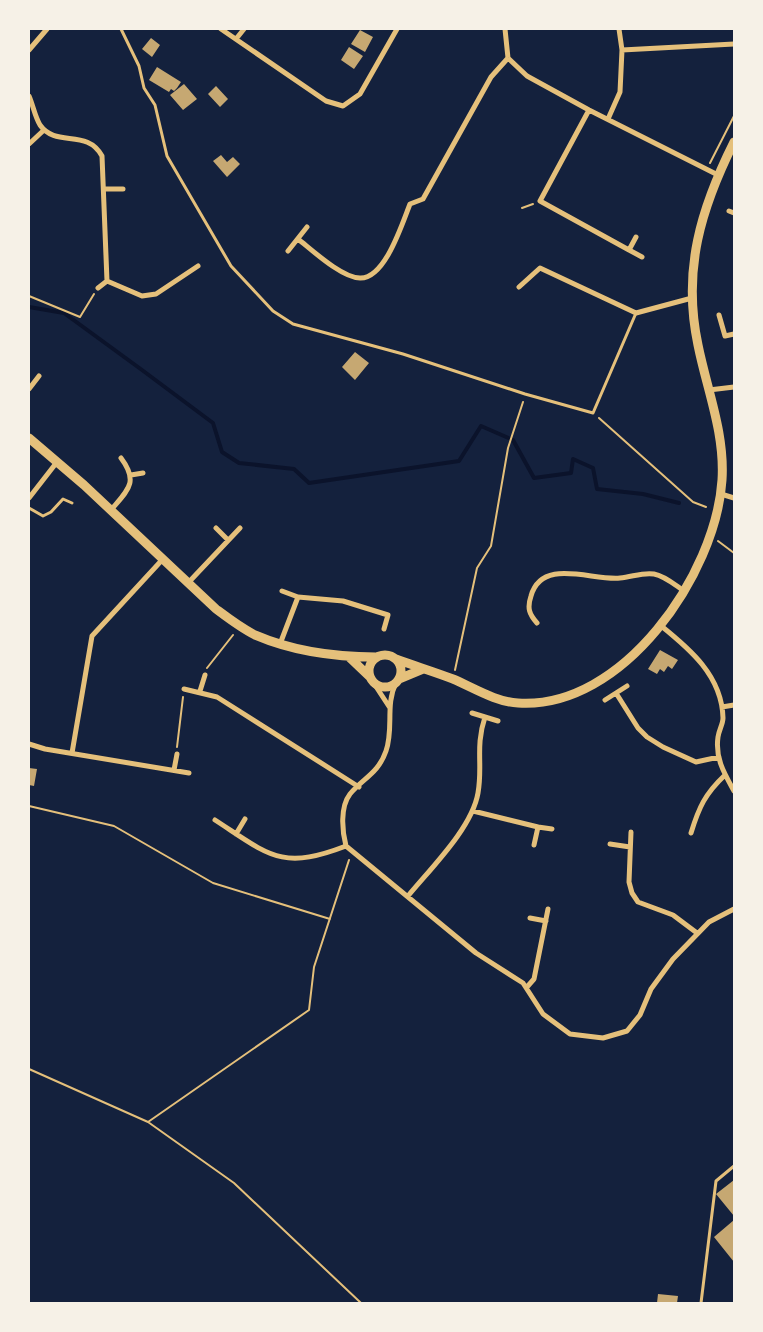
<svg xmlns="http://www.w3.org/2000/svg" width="763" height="1332" viewBox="0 0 763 1332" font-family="'Nunito Sans',sans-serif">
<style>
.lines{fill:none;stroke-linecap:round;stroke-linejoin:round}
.stream{stroke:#0b132b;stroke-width:4}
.building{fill:#c6a872}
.path{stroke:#e5c07b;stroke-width:2}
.service{stroke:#e5c07b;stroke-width:3}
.minor{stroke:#e5c07b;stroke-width:5}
.tertiary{stroke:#e5c07b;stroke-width:9}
</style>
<rect width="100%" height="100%" fill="#14213d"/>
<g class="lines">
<!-- stream -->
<path class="stream" d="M 29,307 L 64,313 L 142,370 L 213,423 L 222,452 L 239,463 L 294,469 L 309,483 L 459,461 L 481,426 L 513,440 L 534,478 L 571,473 L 573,459 L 593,468 L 597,489 L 643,494 L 679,503"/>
</g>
<!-- building -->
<path class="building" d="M 360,30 L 373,37 L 365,52 L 351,44 Z
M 151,38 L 160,45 L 152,57 L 142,49 Z
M 349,47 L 363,56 L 354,69 L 341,60 Z
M 157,67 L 181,82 L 177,88 L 174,91 L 171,89 L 169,92 L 149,80 Z
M 184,84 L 197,99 L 183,110 L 170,95 Z
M 216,86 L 228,99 L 220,107 L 208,94 Z
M 221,155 L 227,162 L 233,157 L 240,164 L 227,177 L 213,161 Z
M 355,352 L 369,363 L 355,380 L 342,367 Z
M 660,650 L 678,660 L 672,669 L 668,666 L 664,672 L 660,669 L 657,674 L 648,669 Z
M 29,768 L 37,769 L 34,786 L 29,785 Z
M 734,1180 L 734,1216 L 716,1194 Z
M 734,1220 L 734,1262 L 714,1237 Z
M 658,1294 L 678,1296 L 677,1303 L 657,1303 Z"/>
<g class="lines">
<!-- path -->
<path class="path" d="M 710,163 L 734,116
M 522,208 L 533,204
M 29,296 L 80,317 L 94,294
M 599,418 L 693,502 L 706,507
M 718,541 L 734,553
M 207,668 L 233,635
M 455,670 L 477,568 L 491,546 L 508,448 L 523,402
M 177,747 L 183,697
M 29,806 L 114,826 L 213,883 L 330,919
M 29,1069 L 148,1122 L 234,1183 L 361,1303
M 148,1122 L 309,1010 L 314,967 L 349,860"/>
<!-- service -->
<path class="service" d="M 121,29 L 139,66 L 144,88 L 155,105 L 167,156 L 231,266 L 273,311 L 293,324 L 403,354 L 525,394 L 593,413 L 636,313
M 29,508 L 43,516 L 51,512 L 63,499 L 72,503
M 701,1303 L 716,1181 L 734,1166"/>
<!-- minor -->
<path class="minor" d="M 221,29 L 326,101 L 343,106 L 360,94 L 397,29
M 505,29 L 508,58 L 527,76 L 589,110 L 718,175
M 236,39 L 244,29
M 29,50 L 47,29
M 622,50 L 734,44
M 29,96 C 33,105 35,117 40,125 C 56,148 87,128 102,156 L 107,281 L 142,296 L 156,294 L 198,266
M 589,110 L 540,201 L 629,250
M 608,119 L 620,92 L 622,50 L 619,29
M 29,144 L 44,130
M 104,189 L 123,189
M 729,211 L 734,213
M 636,237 L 629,250 L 642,257
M 298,239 C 312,250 342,278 360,278 C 385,279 402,224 410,204 L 423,199 L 491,77 L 508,58
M 288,251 L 307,227
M 519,287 L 540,268 L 636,313 L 692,298
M 98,288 L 107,281
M 719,315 L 725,336 L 734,334
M 29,389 L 39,376
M 709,390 L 734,387
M 131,475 L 143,473
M 721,494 L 734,498
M 29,498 L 57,462
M 111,510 C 128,490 139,482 121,458
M 216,528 L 228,540
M 188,583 L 240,528
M 282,591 L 298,597
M 537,623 C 529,614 527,608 531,596 C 542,557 592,581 620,578 C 632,577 643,572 654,574 C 665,576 675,585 684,591
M 660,625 C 690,649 722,676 723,718 C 723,724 719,730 718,737 C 715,758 724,773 734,791
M 280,644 L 298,597 L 343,601 L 388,615 L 384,629
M 373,682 L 390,708
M 396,683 C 385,705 394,728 386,751 C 378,774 363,778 350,794 C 340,807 342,831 346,846 L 476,953 L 523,983 L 543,1014 L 570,1034 L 603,1038 L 627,1031 L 640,1015 L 651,989 L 673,959 L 709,922 L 734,909
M 184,689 L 217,697 L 359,787
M 200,691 L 205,675
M 616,693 L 627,686
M 605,700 L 616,693 L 638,728 L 647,737 L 663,747 L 696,762 L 719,757
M 722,707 L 734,705
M 472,713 L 498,721
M 29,744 L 45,749 L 189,773
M 72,753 L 92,636 L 162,560
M 174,770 L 177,754
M 473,811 L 538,827 L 534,845
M 215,820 C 269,855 281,871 346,846
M 538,827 L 552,829
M 631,832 L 629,882 L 632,893 L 638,902 L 673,915 L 697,933
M 691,833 C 699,807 705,794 725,775
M 236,834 L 245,819
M 610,844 L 630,847
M 408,896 C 431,868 472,828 478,793 C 483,765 475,747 485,717
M 530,918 L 546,921
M 527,987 L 534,979 L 548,909"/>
<!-- tertiary -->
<path class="tertiary" d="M 29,438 L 84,485 L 216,609 C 228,618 241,628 255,635 C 292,651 337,657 376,657
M369 671a16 16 0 1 1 32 0a16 16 0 1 1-32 0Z
M 349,657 L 370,677
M 396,659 C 415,666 435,672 453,679 C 474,688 496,702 518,703 C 623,710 716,574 722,480 C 725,433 707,390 698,345 C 682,270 701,208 734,142
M 399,679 L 423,669"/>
</g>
<!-- border -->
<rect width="763" height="1332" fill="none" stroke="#f6f1e7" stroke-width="60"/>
</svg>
